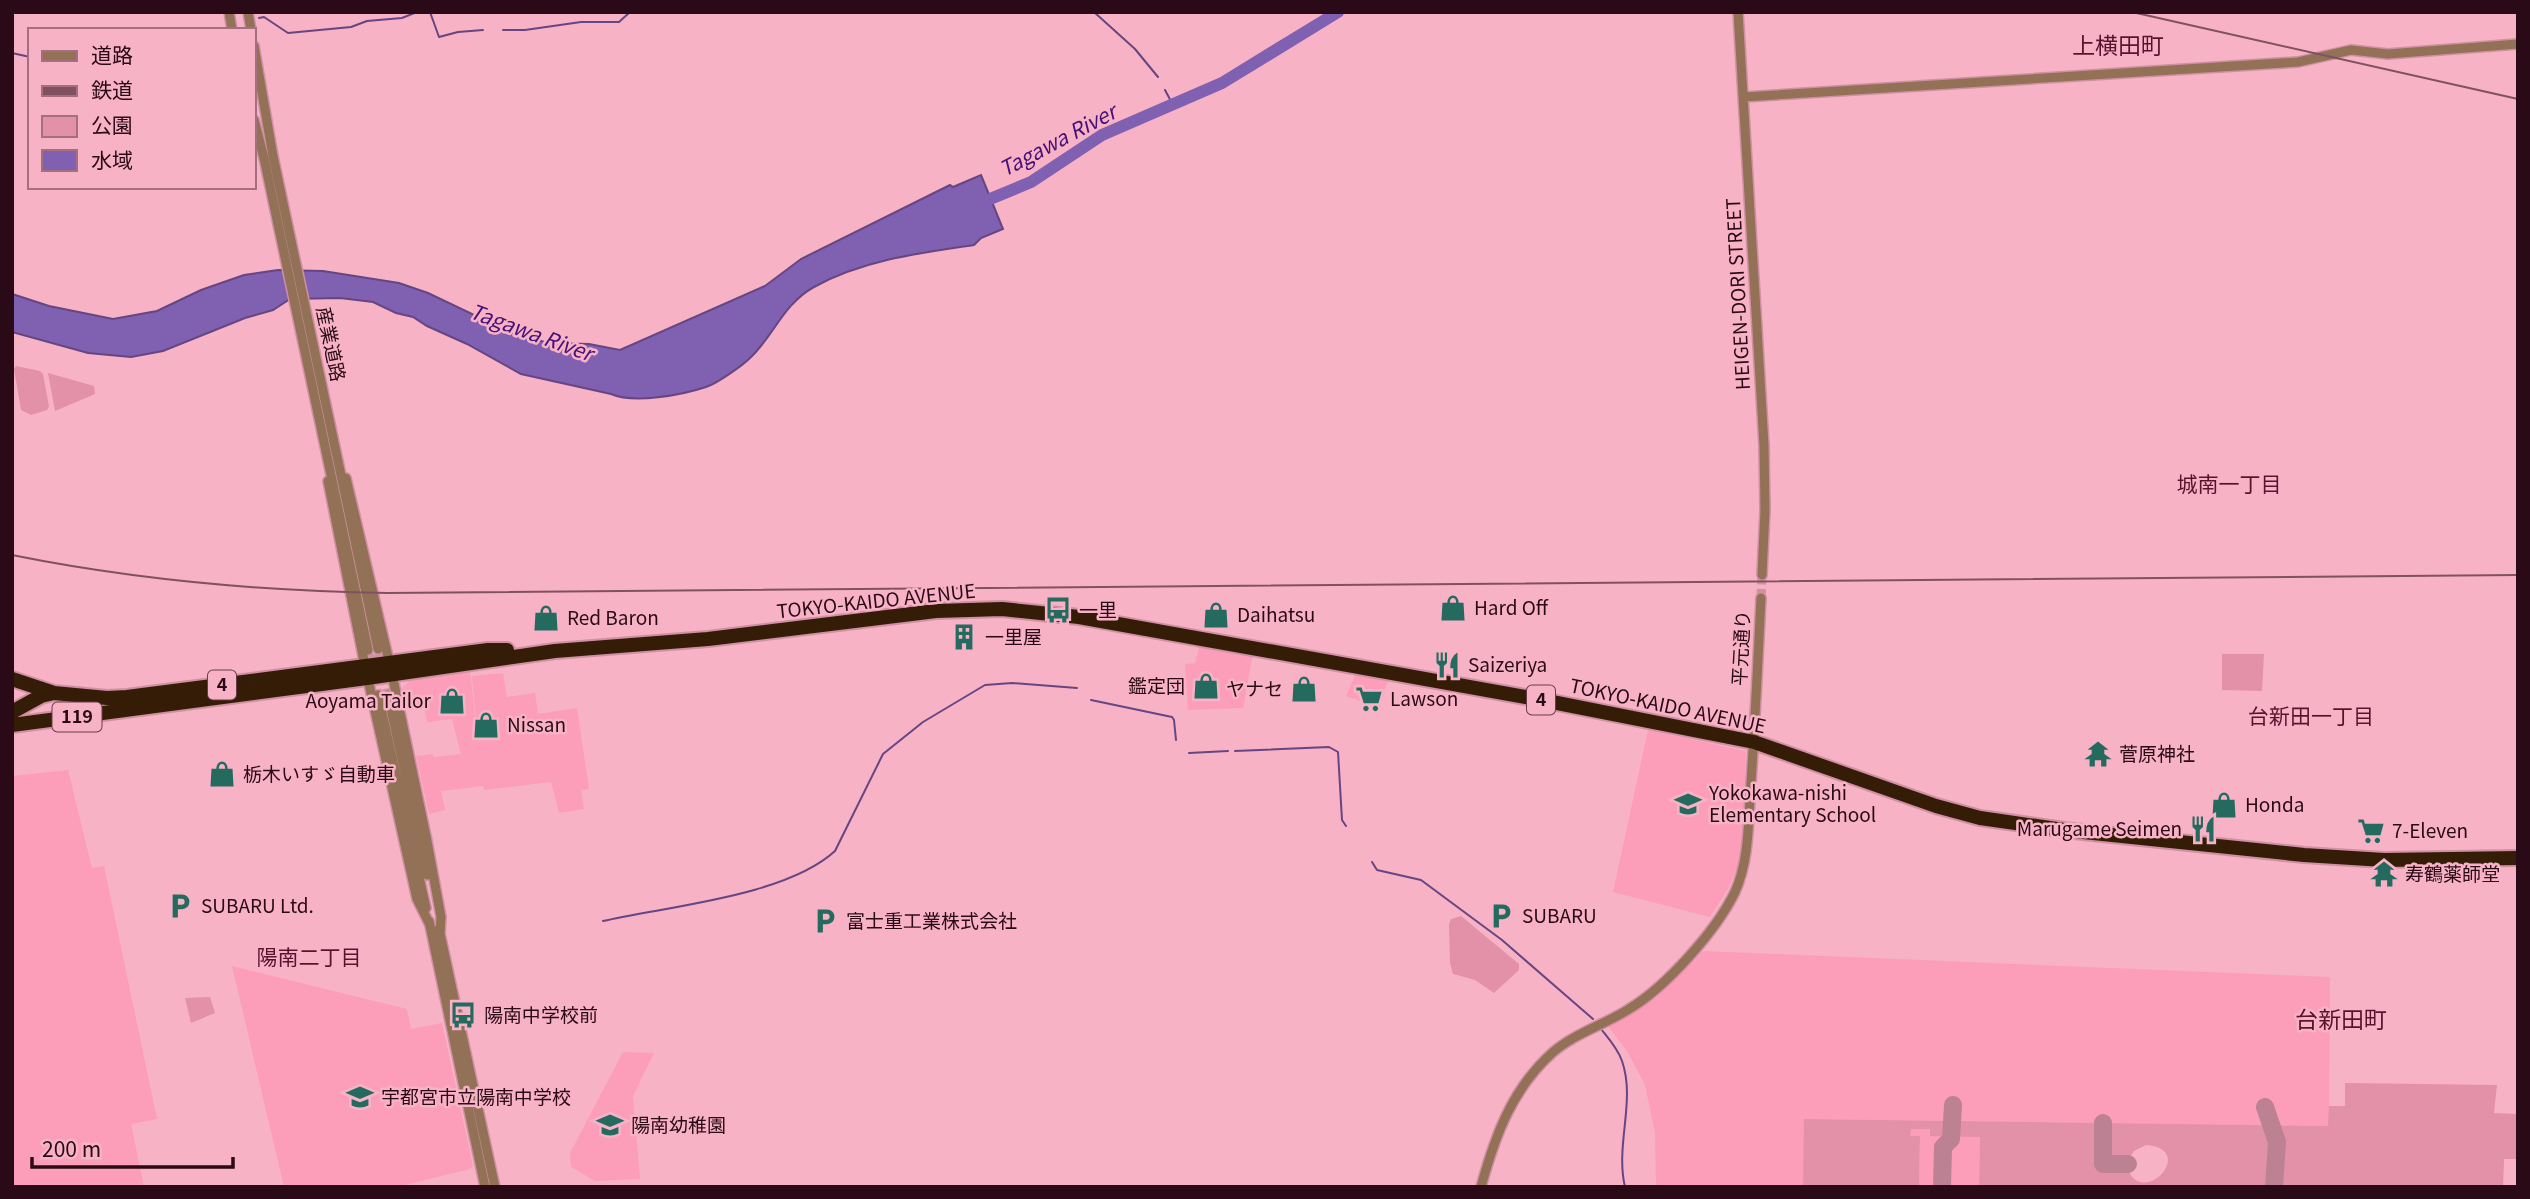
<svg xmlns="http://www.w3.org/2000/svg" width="2530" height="1199" viewBox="0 0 2530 1199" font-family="Georgia,'Noto Sans JP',serif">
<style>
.built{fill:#fc9dba}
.green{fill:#e390a9;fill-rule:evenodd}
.water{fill:#8060b1;stroke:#664682;stroke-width:2}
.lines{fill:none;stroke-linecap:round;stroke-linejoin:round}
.stream{stroke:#664682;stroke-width:2}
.river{stroke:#8060b1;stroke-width:12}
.taxiway{stroke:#bc8293;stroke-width:18}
.minor-tunnel{stroke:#cf90a3;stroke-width:9;stroke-dasharray:9 4.5;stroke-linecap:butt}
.minor-casing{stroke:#cf90a3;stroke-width:12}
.highway-casing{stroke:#cf90a3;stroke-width:18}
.minor{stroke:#927156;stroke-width:9}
.highway{stroke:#341c06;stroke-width:14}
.rail{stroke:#805160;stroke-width:2}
.labels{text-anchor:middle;stroke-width:5;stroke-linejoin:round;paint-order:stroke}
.shield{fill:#f8b2c6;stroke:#673c4b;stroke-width:2}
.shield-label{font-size:18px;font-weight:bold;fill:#290a16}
.street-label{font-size:19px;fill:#290a16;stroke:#f8b2c6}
.poi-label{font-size:19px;fill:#290a16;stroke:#f8b2c6;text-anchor:start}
.water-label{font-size:21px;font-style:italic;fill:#441176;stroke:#f8b2c6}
.neighbourhood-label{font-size:21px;fill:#5a122f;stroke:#f8b2c6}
.quarter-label{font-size:23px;fill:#5a122f;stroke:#f8b2c6}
</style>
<rect width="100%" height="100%" fill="#f8b2c6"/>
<!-- built -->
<path class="built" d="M 1200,643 L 1253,653 L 1243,708 L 1188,710 L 1185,664 L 1195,663 Z
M 470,670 L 479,750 L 472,676 L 503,673 L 507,697 L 535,693 L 538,714 L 577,708 L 589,789 L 581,790 L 584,809 L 559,813 L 551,782 L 484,790 L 483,786 L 441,791 L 445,810 L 429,814 L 416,756 L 433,754 L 434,757 L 461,754 L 452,719 L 427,722 L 424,707 L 404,710 L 401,689 L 413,678 Z
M 1357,671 L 1388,679 L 1380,708 L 1346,696 Z
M 1648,730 L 1746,751 L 1742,857 L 1728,889 L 1710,917 L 1613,892 Z
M 68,770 L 92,868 L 104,866 L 157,1119 L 131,1124 L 144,1187 L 12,1187 L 12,776 Z
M 1703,951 L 2330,977 L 2329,1126 L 1805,1119 L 1803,1187 L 1656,1187 L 1655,1133 L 1645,1085 L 1627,1051 L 1607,1025 L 1636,1011 L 1656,998 Z
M 232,966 L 407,1009 L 411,1029 L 442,1023 L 473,1166 L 470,1169 L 397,1187 L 284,1187 Z
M 623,1052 L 654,1053 L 633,1096 L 640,1179 L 595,1181 L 571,1167 L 570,1153 Z
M 1910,1129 L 1930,1129 L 1931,1136 L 1980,1136 L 1979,1187 L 1919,1187 L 1920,1137 L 1910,1136 Z"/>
<!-- green -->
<path class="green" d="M 16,366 L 40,371 L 43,374 L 49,406 L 47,410 L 31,415 L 21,410 L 14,369 Z
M 48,373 L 94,386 L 95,394 L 55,411 Z
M 2222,654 L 2264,654 L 2262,691 L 2222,690 Z
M 1461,916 L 1519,964 L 1519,970 L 1494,993 L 1475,980 L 1453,974 L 1450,963 L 1449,924 L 1451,919 Z
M 210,997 L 215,1013 L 191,1023 L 185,998 Z
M 2345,1083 L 2497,1085 L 2494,1113 L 2518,1114 L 2518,1159 L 2504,1159 L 2503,1187 L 1979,1187 L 1980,1137 L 1930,1136 L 1930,1129 L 1911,1129 L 1910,1136 L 1920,1136 L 1919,1187 L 1803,1187 L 1804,1119 L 2328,1126 L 2329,1106 L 2345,1106 ZM 2146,1145 C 2193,1148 2153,1199 2132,1177 C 2126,1168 2128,1159 2134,1151 Z"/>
<!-- water -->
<path class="water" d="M 981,175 L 1003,229 L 981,238 L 974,245 C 920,253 863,260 814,287 C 783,304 773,337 750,358 C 742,366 716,384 706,387 C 682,395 634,404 611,394 L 521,374 L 467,344 L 427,326 L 413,317 L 396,313 L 373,302 L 340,298 L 290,299 L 273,310 L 245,318 L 163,351 L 131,357 L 88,353 L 12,332 L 12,294 L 49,306 L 113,319 L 157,311 L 201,290 L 244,275 L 278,270 L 323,271 L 399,283 L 428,293 L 510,332 L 548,343 L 589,344 L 620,350 L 765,286 L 801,259 L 950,185 L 953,187 Z"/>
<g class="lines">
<!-- stream -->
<path class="stream" d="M 430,12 L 439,37 L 458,32 L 483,30
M 1094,12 L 1135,49 L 1158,77
M 259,18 L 264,17 L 288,33 L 351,27 L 367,21 L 402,18 L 417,12
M 503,30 L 525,30 L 581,22 L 619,22 L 630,12
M 12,53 L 30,57
M 1165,90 L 1173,105
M 1091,700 L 1172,717 L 1174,720 L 1176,740
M 1235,751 L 1329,747 L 1338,752 L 1342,820 L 1346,826
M 1189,753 L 1228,751
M 1372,862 L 1377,870 L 1421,880 L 1502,940 L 1593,1019
M 603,921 C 669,906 786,896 835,851 L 883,754 L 923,722 L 985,685 L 1012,683 L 1077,688
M 1601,1029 C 1609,1039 1618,1049 1622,1061 C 1636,1101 1615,1145 1625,1187"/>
<!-- river -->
<path class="river" d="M 978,204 L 1031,182 L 1102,135 L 1222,83 L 1338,12"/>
<!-- taxiway -->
<path class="taxiway" d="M 2265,1107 L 2277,1142 L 2274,1187
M 2103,1123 L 2103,1164 L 2128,1164
M 1942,1187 L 1943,1147 L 1951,1139 L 1953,1105"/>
<!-- minor-tunnel -->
<path class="minor-tunnel" d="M 1761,598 L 1762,575
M 378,649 L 388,695
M 368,650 L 378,695"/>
<!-- minor casing -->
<g class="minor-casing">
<path id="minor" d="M 229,12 L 232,30
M 248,12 L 251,30
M 1738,12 L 1764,445 L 1765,510 L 1762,575
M 254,46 L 273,156 L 378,649
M 1744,97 L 2298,62 L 2351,50 L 2388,54 L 2518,44
M 254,120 L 264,158 L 368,650
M 346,478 L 392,674 L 427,841 L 441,917 L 440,935
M 328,481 L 365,666 L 417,899 L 430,925
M 378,695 L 426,908
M 388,695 L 427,875
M 429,921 L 485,1187
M 439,929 L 495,1187
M 1481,1187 C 1495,1136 1512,1089 1552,1053 C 1575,1033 1604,1025 1629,1009 C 1666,987 1716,931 1735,892 C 1750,859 1748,819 1751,783 C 1755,722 1758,660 1761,598"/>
</g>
<!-- highway casing -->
<g class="highway-casing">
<path id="highway" d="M 12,679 L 54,693
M 12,712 L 41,696 L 54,693 L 107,698 L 127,697 L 488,650 L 507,650
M 12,725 L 367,678 L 555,651 L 708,639 L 936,611 L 1002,609 L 1079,617 L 1537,699 L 1754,742 L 1936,806 L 1980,818 L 2064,830 L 2304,855 L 2384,860 L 2518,858"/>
</g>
<!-- minor -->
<use href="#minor" class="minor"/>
<!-- highway -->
<use href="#highway" class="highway"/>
<!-- rail -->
<path class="rail" d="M 2132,12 L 2518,99
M 12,555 C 136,580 261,591 387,593 L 2518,575"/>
</g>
<!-- icons -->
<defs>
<g id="shop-bare" transform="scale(2.1)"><path d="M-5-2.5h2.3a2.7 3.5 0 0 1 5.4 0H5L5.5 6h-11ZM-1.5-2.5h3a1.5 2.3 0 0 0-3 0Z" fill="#246a5f" stroke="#f8b2c6" stroke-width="2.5" paint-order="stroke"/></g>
<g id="bus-bare" transform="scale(2.1)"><path d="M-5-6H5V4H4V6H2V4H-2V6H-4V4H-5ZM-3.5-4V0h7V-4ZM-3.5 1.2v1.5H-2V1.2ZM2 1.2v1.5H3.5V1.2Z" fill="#246a5f" stroke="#f8b2c6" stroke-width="2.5" paint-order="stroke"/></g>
<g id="building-bare" transform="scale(2.1)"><path d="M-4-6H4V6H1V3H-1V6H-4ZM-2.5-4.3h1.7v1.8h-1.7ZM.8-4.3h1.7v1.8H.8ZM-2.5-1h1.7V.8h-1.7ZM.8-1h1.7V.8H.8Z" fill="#246a5f" stroke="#f8b2c6" stroke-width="2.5" paint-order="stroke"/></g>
<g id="restaurant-bare" transform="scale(2.1)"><path d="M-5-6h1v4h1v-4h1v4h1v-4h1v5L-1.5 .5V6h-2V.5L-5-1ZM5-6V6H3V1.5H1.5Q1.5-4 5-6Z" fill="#246a5f" stroke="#f8b2c6" stroke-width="2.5" paint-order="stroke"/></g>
<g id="supermarket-bare" transform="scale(2.1)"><path d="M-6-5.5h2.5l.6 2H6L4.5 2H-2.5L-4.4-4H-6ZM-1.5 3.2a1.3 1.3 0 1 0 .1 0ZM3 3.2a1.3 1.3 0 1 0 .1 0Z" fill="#246a5f" stroke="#f8b2c6" stroke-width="2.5" paint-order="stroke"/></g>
<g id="temple-bare" transform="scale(2.1)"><path d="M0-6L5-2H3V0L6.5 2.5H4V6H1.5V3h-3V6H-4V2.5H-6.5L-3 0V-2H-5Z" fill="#246a5f" stroke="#f8b2c6" stroke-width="2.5" paint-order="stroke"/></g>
<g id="school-bare" transform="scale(2.1)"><path d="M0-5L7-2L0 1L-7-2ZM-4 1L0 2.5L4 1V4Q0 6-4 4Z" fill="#246a5f" stroke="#f8b2c6" stroke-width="2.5" paint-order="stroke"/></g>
<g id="parking-bare" transform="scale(2.1)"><path d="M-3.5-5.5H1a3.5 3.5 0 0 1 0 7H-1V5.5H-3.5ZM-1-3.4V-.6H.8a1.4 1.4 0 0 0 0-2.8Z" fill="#246a5f" stroke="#f8b2c6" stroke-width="2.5" paint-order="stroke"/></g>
</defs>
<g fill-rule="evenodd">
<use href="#shop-bare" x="1453" y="608"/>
<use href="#bus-bare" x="1058" y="610"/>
<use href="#shop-bare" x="1216" y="615"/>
<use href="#shop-bare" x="546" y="618"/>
<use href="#building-bare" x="964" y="637"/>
<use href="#restaurant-bare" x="1447" y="665"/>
<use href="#shop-bare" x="1206" y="686"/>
<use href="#shop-bare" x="1304" y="689"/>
<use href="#supermarket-bare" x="1369" y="699"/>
<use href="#shop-bare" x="452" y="701"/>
<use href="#shop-bare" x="486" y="725"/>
<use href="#temple-bare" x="2098" y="754"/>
<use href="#shop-bare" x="222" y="774"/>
<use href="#school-bare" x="1688" y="804"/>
<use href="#shop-bare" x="2224" y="805"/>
<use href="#restaurant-bare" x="2203" y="829"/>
<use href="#supermarket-bare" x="2371" y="831"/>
<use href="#temple-bare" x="2384" y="874"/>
<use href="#parking-bare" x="180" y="906"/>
<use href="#parking-bare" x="1501" y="916"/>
<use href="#parking-bare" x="825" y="921"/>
<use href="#bus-bare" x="463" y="1015"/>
<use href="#school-bare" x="360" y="1097"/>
<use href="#school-bare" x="610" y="1125"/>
</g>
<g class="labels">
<!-- shield labels -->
<g class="shield">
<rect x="208" y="670.5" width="28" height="29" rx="5"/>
<rect x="1527" y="685.5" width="28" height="29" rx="5"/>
<rect x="52.5" y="702.5" width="49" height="29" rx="5"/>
</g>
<g class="shield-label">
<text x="222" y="691">4</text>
<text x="1541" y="706">4</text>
<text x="77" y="723">119</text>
</g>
<!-- street labels -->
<g class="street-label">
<text transform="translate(1738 294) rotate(-93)" y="7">HEIGEN-DORI STREET</text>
<text transform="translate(331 344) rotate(78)" y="7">産業道路</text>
<text transform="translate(876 601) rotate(-6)" y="7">TOKYO-KAIDO AVENUE</text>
<text transform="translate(1741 648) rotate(-87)" y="7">平元通り</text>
<text transform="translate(1668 706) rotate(12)" y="7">TOKYO-KAIDO AVENUE</text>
</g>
<!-- poi labels -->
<g class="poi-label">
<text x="1474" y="615">Hard Off</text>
<text x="1079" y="617">一里</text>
<text x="1237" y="622">Daihatsu</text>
<text x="567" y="625">Red Baron</text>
<text x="985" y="644">一里屋</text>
<text x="1468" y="672">Saizeriya</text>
<text x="1185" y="693" text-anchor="end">鑑定団</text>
<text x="1283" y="696" text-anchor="end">ヤナセ</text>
<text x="1390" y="706">Lawson</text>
<text x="431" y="708" text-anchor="end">Aoyama Tailor</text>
<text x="507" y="732">Nissan</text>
<text x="2119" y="761">菅原神社</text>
<text x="243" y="781">栃木いすゞ自動車</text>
<text x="1709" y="800">Yokokawa-nishi<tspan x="1709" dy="22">Elementary School</tspan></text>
<text x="2245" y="812">Honda</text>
<text x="2182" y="836" text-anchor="end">Marugame Seimen</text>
<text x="2392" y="838">7-Eleven</text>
<text x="2405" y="881">寿鶴薬師堂</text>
<text x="201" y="913">SUBARU Ltd.</text>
<text x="1522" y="923">SUBARU</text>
<text x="846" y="928">富士重工業株式会社</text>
<text x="484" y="1022">陽南中学校前</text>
<text x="381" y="1104">宇都宮市立陽南中学校</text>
<text x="631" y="1132">陽南幼稚園</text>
</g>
<!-- water labels -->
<g class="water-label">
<text transform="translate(1058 141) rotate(-28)" y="7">Tagawa River</text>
<text transform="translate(531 333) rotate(20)" y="7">Tagawa River</text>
</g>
<!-- neighbourhood labels -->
<g class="neighbourhood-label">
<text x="2229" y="492">城南一丁目</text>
<text x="2311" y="724">台新田一丁目</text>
<text x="309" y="965">陽南二丁目</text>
</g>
<!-- quarter labels -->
<g class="quarter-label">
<text x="2118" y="54">上横田町</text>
<text x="2341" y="1028">台新田町</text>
</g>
</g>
<!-- border -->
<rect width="2530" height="1199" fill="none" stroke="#290a16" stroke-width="28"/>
<!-- legend -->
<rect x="28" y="28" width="228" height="161" fill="#f8b2c6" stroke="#a56f80" stroke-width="2"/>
<rect x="42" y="51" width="35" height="10" fill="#927156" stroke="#a56f80" stroke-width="2"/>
<text x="91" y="63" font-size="21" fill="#290a16">道路</text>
<rect x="42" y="86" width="35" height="10" fill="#805160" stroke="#a56f80" stroke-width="2"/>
<text x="91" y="98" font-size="21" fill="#290a16">鉄道</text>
<rect x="42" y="116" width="35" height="21" fill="#e390a9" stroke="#a56f80" stroke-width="2"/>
<text x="91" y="133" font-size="21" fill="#290a16">公園</text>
<rect x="42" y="150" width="35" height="21" fill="#8060b1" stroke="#a56f80" stroke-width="2"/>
<text x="91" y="168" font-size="21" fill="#290a16">水域</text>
<!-- scale -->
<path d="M32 1157v10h201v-10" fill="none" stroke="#290a16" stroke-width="3.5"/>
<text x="42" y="1157" font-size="21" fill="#290a16" stroke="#f8b2c6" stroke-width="5" paint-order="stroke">200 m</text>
</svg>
